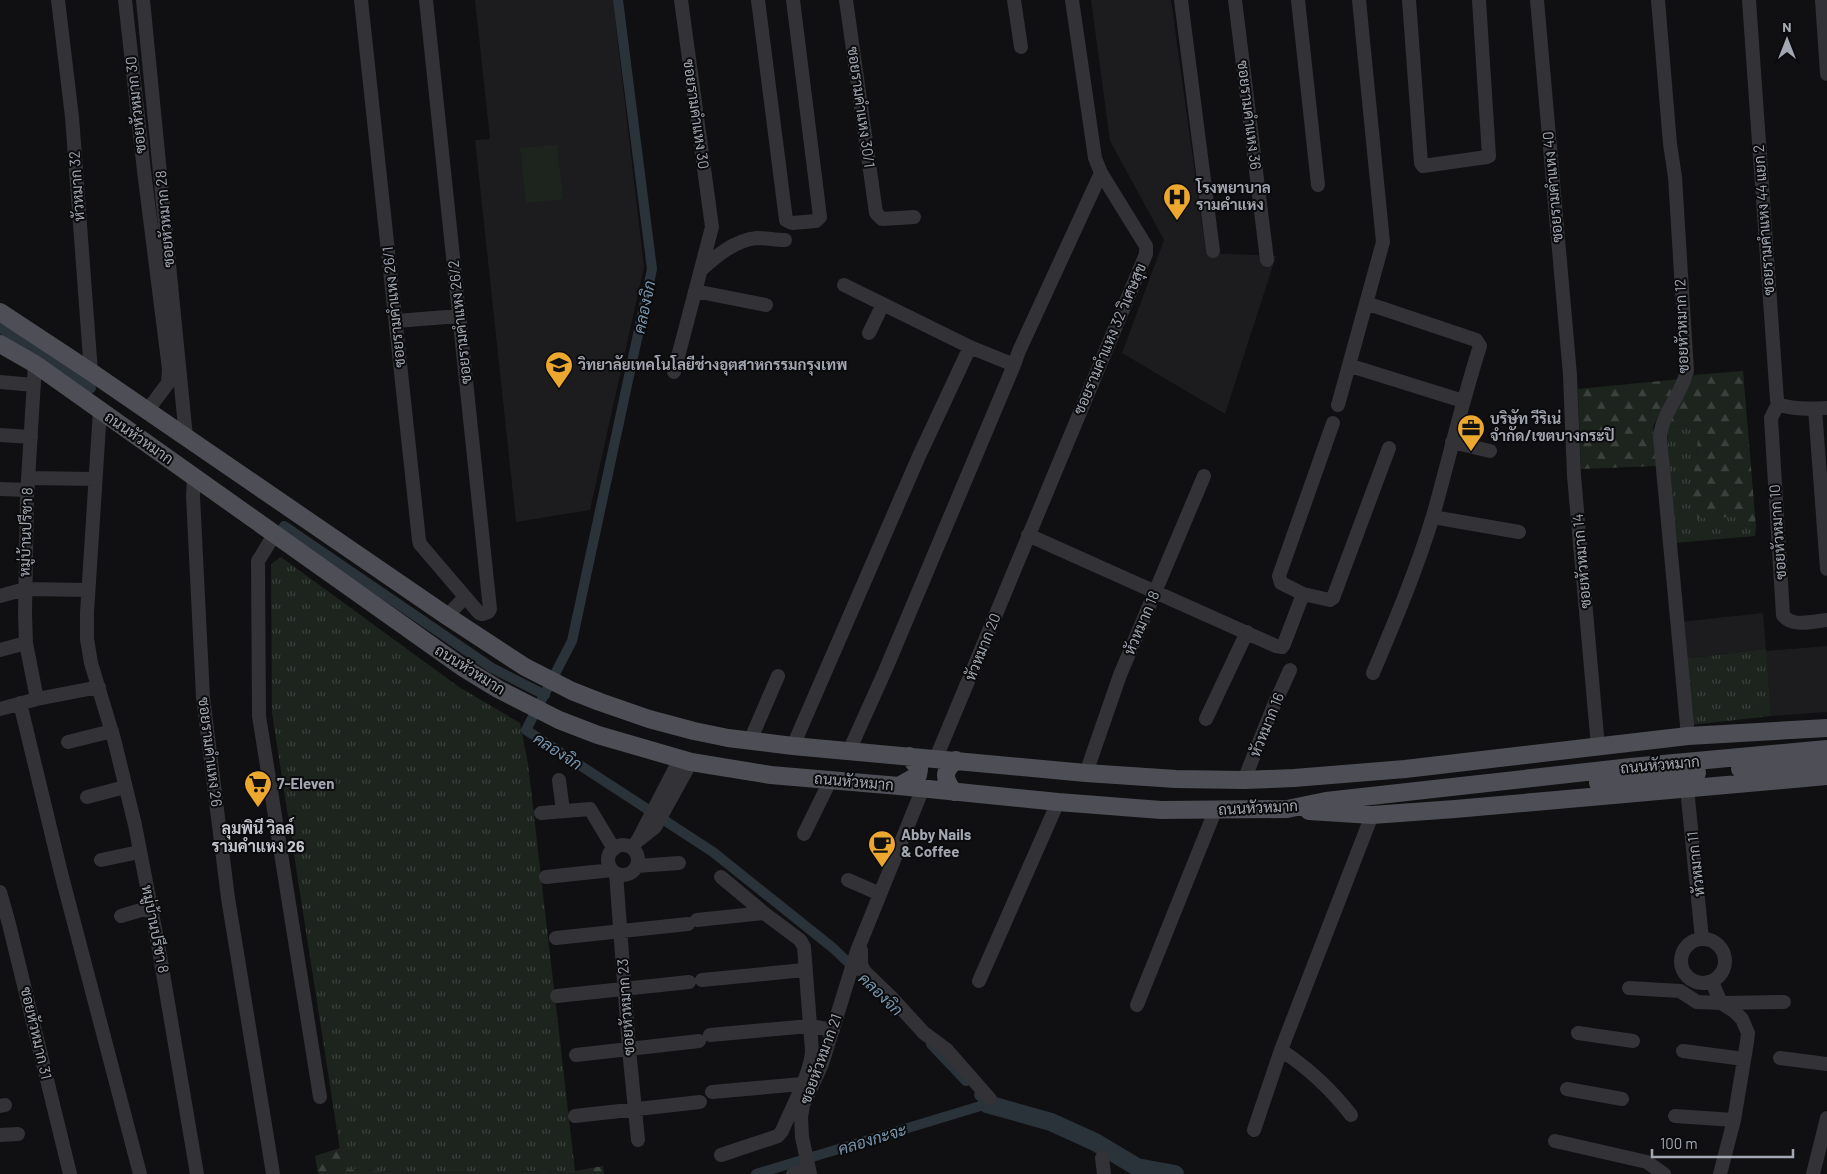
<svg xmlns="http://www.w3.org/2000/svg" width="1827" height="1174" viewBox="0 0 1827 1174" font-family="Barlow,Sarabun,sans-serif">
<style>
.built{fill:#1c1c1f}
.grass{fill:url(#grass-tufts)}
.forest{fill:url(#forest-firs)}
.pitch{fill:#1d241e}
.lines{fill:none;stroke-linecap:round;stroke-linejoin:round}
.canal{stroke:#2a333a;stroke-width:10}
.river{stroke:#2a333a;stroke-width:18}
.minor{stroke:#323237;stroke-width:14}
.major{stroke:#4e4f56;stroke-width:18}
.labels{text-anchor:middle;stroke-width:4;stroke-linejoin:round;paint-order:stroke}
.street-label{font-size:15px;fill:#a2a7b2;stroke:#0b0b0d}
.poi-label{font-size:15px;font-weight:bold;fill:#a2a7b2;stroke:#0b0b0d;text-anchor:start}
.water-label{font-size:16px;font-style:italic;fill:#7996ad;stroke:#0b0b0d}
.neighbourhood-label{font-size:16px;font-weight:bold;fill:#c3c6ce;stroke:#0b0b0d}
</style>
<defs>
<pattern id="grass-tufts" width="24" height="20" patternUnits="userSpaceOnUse" patternTransform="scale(1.25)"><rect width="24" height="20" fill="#1d241e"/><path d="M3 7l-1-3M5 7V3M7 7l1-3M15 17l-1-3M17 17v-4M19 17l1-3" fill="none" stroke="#3b413c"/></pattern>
<pattern id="forest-firs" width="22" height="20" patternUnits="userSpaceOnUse" patternTransform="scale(1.25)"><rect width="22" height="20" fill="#1d241e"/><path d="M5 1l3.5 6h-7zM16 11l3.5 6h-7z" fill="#3b413c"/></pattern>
</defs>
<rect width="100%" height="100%" fill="#101012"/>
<!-- built -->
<path class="built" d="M 475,0 L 613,0 L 644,267 L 590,510 L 516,522 L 475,140 L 490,139 Z
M 1091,0 L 1171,0 L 1206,253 L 1276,256 L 1225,414 L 1122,353 L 1164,240 L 1110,141 Z
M 1763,613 L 1766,649 L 1684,659 L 1680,622 Z
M 1827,646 L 1827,712 L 1771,716 L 1766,651 Z"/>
<!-- grass -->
<path class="grass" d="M 1690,425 L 1696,429 L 1698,437 L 1696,458 L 1737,517 L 1740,525 L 1756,527 L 1755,536 L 1674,543 L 1667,428 Z
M 281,557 L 459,687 L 520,723 L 528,764 L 575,1171 L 418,1173 L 343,1169 L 272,713 L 271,564 Z
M 1766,649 L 1771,716 L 1691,725 L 1684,659 Z"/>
<!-- forest -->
<path class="forest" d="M 1743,371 L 1756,527 L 1740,525 L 1737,517 L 1698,518 L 1691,501 L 1698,438 L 1696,429 L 1690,425 L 1667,428 L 1694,375 Z
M 1681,379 L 1653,426 L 1656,466 L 1581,469 L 1578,389 Z
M 340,1148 L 343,1169 L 418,1173 L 575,1171 L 603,1166 L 604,1174 L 318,1174 L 315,1156 Z"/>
<!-- pitch -->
<path class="pitch" d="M 557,145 L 563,199 L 526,203 L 520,148 Z"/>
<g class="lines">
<!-- canal -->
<path class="canal" d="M 618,0 L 652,269 L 572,641 L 526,730 L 713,852 L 833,948 L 857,971
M 0,328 L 91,388
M 284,526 L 492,668 L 545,695
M 931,1044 L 966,1081
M 756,1174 L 987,1104 L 979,1095"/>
<!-- river -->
<path class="river" d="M 987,1104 L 1051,1122 L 1095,1142 L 1137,1167 L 1175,1174"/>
<!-- minor -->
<path class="minor" d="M 58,0 L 72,117 L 91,372
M 125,0 L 144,171 L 169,369 L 168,383 L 147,411
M 143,0 L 186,437
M 361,0 L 419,540 L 420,544 L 479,613 L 482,614 L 488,612 L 490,609 L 426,0
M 758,0 L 786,220 L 792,223 L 816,221 L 820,217 L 793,0
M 846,0 L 876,213 L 882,219 L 914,217
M 1014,0 L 1021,47
M 1181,0 L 1213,251
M 1235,0 L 1267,260
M 1298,0 L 1318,185
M 1409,0 L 1421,163 L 1423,166 L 1487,157 L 1489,156 L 1479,0
M 1537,0 L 1570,375 L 1574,476 L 1598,747
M 1658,0 L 1670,144 L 1675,177 L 1687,371 C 1682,394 1662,413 1660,437 L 1688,736
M 1749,0 L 1777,400 L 1778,404 C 1792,410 1812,409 1827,408
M 1822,0 L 1827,74
M 701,270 C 716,256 735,240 757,238 C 766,238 776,240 785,240
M 844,285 L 970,347 L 1014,365 L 1019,351 L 1101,173
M 695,291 L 766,305
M 1366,303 L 1476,340 L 1480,346 C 1462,402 1449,459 1433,516 C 1417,569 1395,621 1373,673
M 396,321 L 459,316
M 869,333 L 883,304
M 35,364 L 27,497 L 25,614 L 26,643 L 37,699
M 1351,366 L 1463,401
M 674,372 L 712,227 L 681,0
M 0,382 L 34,385
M 1778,404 L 1771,418 L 1783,615 C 1792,628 1813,621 1827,620
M 1338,405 L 1383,242 L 1359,0
M 1815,409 L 1827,569
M 100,410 L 87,613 L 87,639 L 91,663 L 114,739 L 135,825 L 158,944 L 197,1174
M 0,435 L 31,437
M 1452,442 L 1490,451
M 194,477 L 193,496 L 203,697 L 228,898 L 273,1174
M 28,478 L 95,479
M 0,489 L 27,490
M 1433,517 L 1519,532
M 274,535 L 258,561 L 259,716 L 320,1097
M 1028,535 L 1276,646 L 1282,647 L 1284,644 L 1303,594 L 1281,583 L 1279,576 L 1333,423
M 1303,594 L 1330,600 L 1333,598 L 1389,448
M 0,596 L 25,589 L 88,590
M 447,616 L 465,597
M 0,650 L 26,643
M 20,703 L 61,873 L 140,1174
M 0,709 L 37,699 L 99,687
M 1206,719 L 1247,632
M 750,741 L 778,676
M 68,742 L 112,731
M 793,746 L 919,456 L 970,347
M 849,751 L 885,671 L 1014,365
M 936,758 L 1146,254 L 1146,246 L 1101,173 L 1095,158 L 1072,0
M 1086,773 L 1120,675 L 1204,476
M 559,780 L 563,811
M 1244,780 L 1274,705 L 1290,670
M 1687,788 L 1702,939
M 87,797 L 125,787
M 541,813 L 590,809 L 614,849
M 804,834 L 830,781
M 640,839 L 655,827 L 691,762
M608 860a15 15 0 1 1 30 0a15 15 0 1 1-30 0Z
M 632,848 L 638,840 L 680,759
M 101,860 L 139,852
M 637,866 L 679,863
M 616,873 L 629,1049 L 638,1140
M 546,877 L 612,870
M 848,880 L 880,894
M 0,892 L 9,924 L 70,1174
M 121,916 L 151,907
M 697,920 L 764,913
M 556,938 L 688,924
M1681 961a22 22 0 1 1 44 0a22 22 0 1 1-44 0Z
M 861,950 L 861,965 L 865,972 L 891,997 L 924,1033 L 947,1050 L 990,1099
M 702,980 L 804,970
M 979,981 L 1058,802
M 1712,982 L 1721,1003 L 1784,1002
M 1629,988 L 1680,991 L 1697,1002 L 1721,1003 L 1734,1011 L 1742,1019 L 1748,1033 L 1747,1042 L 1734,1120 L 1720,1174
M 557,996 L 689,982
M 1137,1005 L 1215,811
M 1578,1033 L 1633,1041
M 710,1035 L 810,1026 L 833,1030
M 1281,1050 C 1308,1068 1331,1089 1351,1115
M 1683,1051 L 1744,1059
M 576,1055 L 699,1041
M 1780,1058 L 1827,1064
M 1567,1089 L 1622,1099
M 712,1092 L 802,1084
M 0,1106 L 5,1105
M 575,1116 L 700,1102
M 1675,1116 L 1734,1120
M 1254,1130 L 1281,1050 L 1372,815
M 0,1135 L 18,1134
M 1555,1141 L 1647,1162 L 1664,1174
M 721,1155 L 778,1136 L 782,1131 C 791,1109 811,1073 812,1051 L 804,947 L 800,940 L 764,913 L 721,877
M 1102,1158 L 1104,1174
M 793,1174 L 809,1170
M 810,1174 L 802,1137 L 801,1117 L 803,1105 L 822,1064 L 857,951 L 923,788
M 1813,1174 L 1827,1118"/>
<!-- major -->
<path class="major" d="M 0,312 L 91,372 L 447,616 L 525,667 L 572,691 L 600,702 L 649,719 L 694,731 L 728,738 L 793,746 L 1086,773 L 1176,779 L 1244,780 L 1294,778 L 1405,769 L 1688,736 L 1827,728
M 0,344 L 35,364 L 462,667 L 498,689 L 559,720 L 598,735 L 691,762 L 771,775 L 899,786 L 1058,802 L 1161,810 L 1287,809 L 1326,801 L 1631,767 L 1827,749
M 1740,769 L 1827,763
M 1598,783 L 1697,773
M 899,786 L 918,775 L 919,769 L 909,756
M 954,792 C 943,778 943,772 956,760
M 1309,811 L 1372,815 L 1455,809 L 1827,776"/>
</g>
<!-- icons -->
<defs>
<g id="hospital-pin" transform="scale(1.4375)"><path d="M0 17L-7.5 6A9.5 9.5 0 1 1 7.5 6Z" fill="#eca82e" stroke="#0b0b0d"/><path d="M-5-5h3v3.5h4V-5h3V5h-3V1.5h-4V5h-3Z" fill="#111"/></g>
<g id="university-pin" transform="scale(1.4375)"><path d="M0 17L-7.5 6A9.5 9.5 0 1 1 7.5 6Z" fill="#eca82e" stroke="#0b0b0d"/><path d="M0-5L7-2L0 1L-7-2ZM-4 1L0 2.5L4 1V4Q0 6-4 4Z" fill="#111"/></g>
<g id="office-pin" transform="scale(1.4375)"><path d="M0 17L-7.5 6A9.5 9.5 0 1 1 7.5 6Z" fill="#eca82e" stroke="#0b0b0d"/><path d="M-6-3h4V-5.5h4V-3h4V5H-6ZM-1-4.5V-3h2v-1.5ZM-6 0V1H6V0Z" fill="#111"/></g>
<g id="supermarket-pin" transform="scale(1.4375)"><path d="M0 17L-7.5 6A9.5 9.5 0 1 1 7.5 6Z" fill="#eca82e" stroke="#0b0b0d"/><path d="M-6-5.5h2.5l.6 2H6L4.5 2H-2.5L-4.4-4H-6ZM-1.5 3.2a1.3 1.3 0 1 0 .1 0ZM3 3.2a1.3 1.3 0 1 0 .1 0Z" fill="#111"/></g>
<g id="cafe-pin" transform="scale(1.4375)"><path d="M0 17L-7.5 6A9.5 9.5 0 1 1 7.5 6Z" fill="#eca82e" stroke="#0b0b0d"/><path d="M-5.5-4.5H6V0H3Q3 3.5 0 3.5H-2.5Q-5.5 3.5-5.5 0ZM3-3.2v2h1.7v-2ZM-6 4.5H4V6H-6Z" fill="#111"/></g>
</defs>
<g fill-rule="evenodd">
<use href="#hospital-pin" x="1177" y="197"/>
<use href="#university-pin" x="559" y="365"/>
<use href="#office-pin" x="1471" y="428"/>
<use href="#supermarket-pin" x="258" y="784"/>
<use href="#cafe-pin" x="882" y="844"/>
</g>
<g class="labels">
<!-- street labels -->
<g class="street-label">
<text transform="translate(136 105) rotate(-96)" y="5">ซอยหัวหมาก 30</text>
<text transform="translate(861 107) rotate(82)" y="5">ซอยรามคำแหง 30/1</text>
<text transform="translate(696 114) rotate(82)" y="5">ซอยรามคำแหง 30</text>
<text transform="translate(1249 115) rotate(83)" y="5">ซอยรามคำแหง 36</text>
<text transform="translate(77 186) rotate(-94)" y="5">หัวหมาก 32</text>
<text transform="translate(1553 187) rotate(-95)" y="5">ซอยรามคำแหง 40</text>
<text transform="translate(165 219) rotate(-95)" y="5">ซอยหัวหมาก 28</text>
<text transform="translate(1764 220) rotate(-94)" y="5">ซอยรามคำแหง 44 แยก 2</text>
<text transform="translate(394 307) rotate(-96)" y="5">ซอยรามคำแหง 26/1</text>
<text transform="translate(460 322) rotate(-96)" y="5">ซอยรามคำแหง 26/2</text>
<text transform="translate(1682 326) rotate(-92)" y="5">ซอยหัวหมาก 12</text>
<text transform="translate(1110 339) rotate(-67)" y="5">ซอยรามคำแหง 32 วิเศษสุข</text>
<text transform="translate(139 438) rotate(35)" y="5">ถนนหัวหมาก</text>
<text transform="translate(26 532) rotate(-88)" y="5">หมู่บ้านปรีชา 8</text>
<text transform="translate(1778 532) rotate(-94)" y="5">ซอยหัวหมาก 10</text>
<text transform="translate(1582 561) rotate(-95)" y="5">ซอยหัวหมาก 14</text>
<text transform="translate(1142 623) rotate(-67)" y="5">หัวหมาก 18</text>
<text transform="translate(983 647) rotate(-68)" y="5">หัวหมาก 20</text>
<text transform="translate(470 670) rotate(32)" y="5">ถนนหัวหมาก</text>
<text transform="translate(1267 725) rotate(-68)" y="5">หัวหมาก 16</text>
<text transform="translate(210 752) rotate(83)" y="5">ซอยรามคำแหง 26</text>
<text transform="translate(1660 765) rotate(-5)" y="5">ถนนหัวหมาก</text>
<text transform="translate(854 782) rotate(5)" y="5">ถนนหัวหมาก</text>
<text transform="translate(1258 808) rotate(-3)" y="5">ถนนหัวหมาก</text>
<text transform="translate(1696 864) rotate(-96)" y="5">หัวหมาก 11</text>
<text transform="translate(155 929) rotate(79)" y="5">หมู่บ้านปรีชา 8</text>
<text transform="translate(626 1007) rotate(-94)" y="5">ซอยหัวหมาก 23</text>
<text transform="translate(36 1033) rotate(77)" y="5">ซอยหัวหมาก 31</text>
<text transform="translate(821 1059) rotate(-70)" y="5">ซอยหัวหมาก 21</text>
</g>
<!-- poi labels -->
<g class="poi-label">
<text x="1196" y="193">โรงพยาบาล<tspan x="1196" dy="17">รามคำแหง</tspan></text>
<text x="578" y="370">วิทยาลัยเทคโนโลยีช่างอุตสาหกรรมกรุงเทพ</text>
<text x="1490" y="424">บริษัท วีริเน่<tspan x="1490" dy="17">จำกัด/เขตบางกระปิ</tspan></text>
<text x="277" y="789">7-Eleven</text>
<text x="901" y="840">Abby Nails<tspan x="901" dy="17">&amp; Coffee</tspan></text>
</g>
<!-- water labels -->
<g class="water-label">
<text transform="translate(644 307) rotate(-78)" y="6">คลองจิก</text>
<text transform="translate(558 751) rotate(33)" y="6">คลองจิก</text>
<text transform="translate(881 994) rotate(44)" y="6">คลองจิก</text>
<text transform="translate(872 1139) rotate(-17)" y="6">คลองกะจะ</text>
</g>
<!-- neighbourhood labels -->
<g class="neighbourhood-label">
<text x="258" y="834">ลุมพินี วิลล์<tspan x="258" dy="18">รามคำแหง 26</tspan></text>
</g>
</g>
<!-- north arrow -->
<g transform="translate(1787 40)" stroke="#0b0b0d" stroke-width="4" paint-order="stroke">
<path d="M0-4L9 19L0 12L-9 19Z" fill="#a2a7b2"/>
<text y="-8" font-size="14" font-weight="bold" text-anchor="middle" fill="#a2a7b2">N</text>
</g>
<!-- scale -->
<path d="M1652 1149v8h141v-8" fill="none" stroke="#a2a7b2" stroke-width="2.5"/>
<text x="1660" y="1149" font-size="15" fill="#a2a7b2" stroke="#0b0b0d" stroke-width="4" paint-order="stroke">100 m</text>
</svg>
